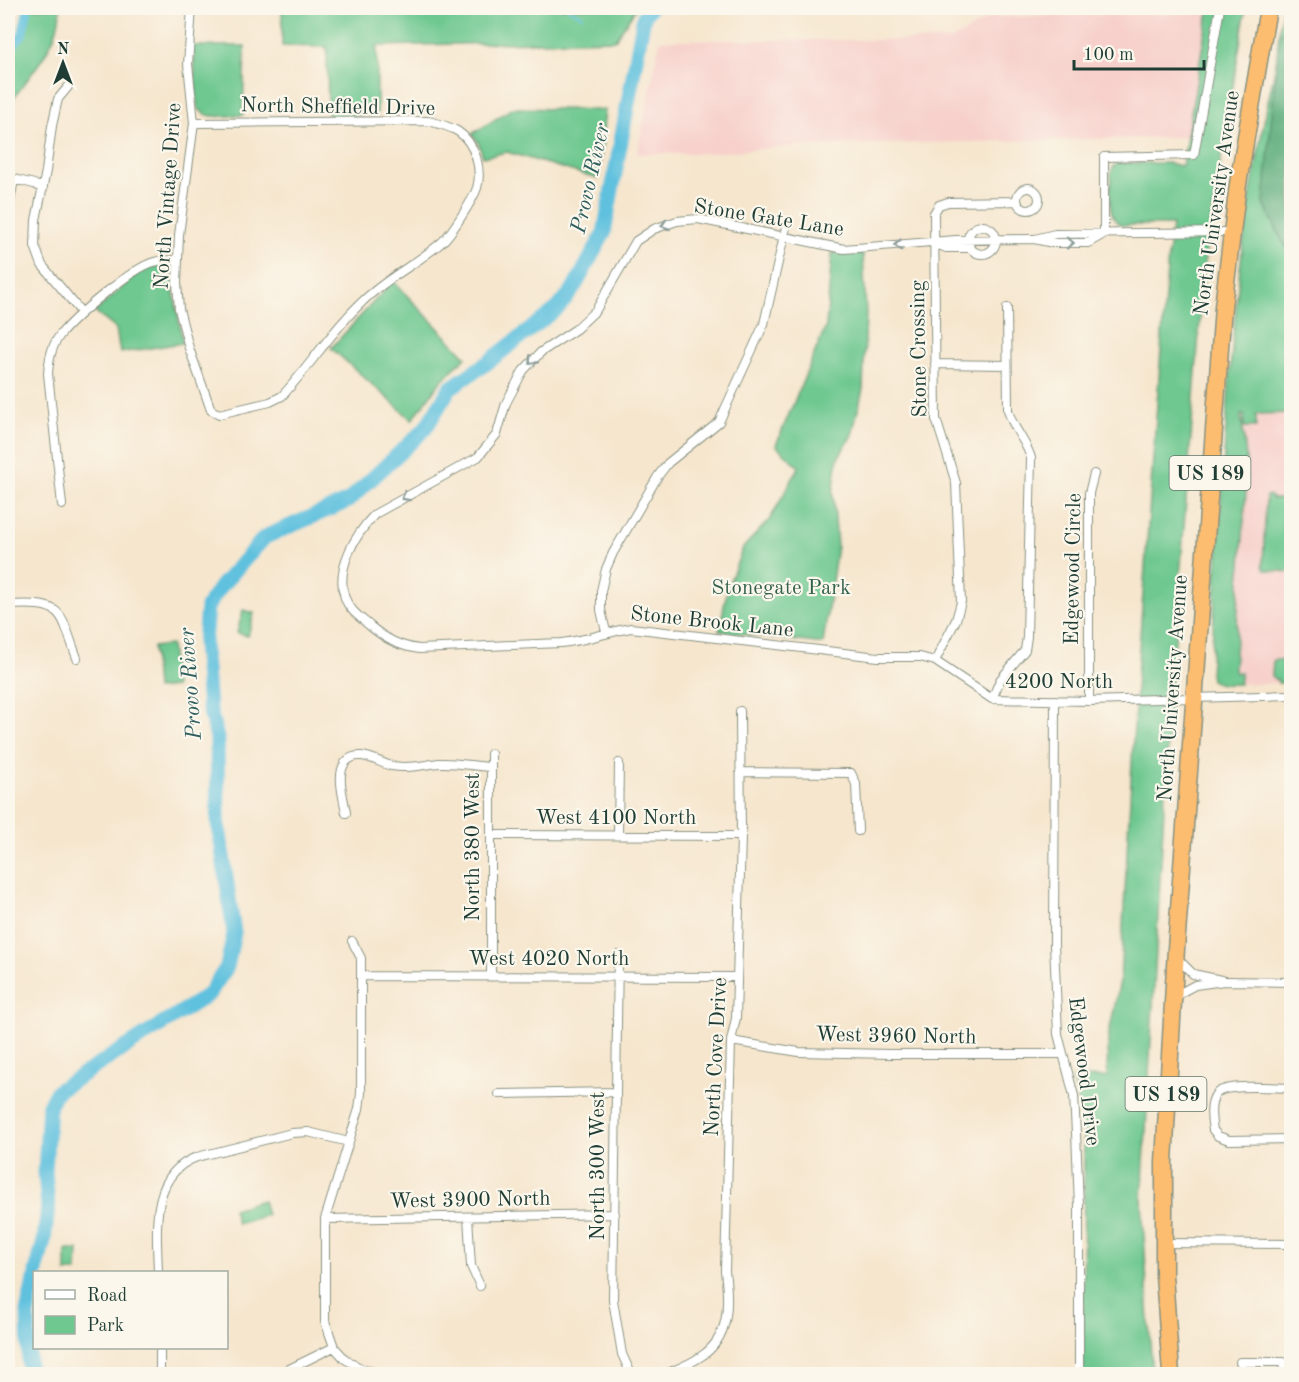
<svg xmlns="http://www.w3.org/2000/svg" width="1299" height="1382" viewBox="0 0 1299 1382" font-family="'Old Standard TT',serif">
<style>
.built{fill:#f7d0cb}
.green{fill:#6ec890;stroke:#468262;stroke-width:1.5}
.forest{fill:#5aac7a;stroke:#3c7457;stroke-width:1.5}
.lines{fill:none;stroke-linecap:round;stroke-linejoin:round}
.stream{stroke:#60c1de;stroke-width:2}
.canal{stroke:#60c1de;stroke-width:9}
.river{stroke:#60c1de;stroke-width:15}
.street-casing{stroke:#8a9281;stroke-width:10}
.highway-casing{stroke:#8a9281;stroke-width:19}
.street{stroke:#fff;stroke-width:8}
.highway{stroke:#fcbd6f;stroke-width:16}
.oneway{stroke:#8f9e9a}
.labels{text-anchor:middle;stroke-width:4.5;stroke-linejoin:round;paint-order:stroke}
.shield{fill:#fbf7ec;stroke:#61756b;stroke-width:1.5}
.shield-label{font-size:20px;font-weight:bold;fill:#1f3d34}
.street-label{font-size:21px;fill:#1f3d34;stroke:#fbf7ec}
.park-label{font-size:21px;fill:#33604b;stroke:#fbf7ec}
.water-label{font-size:22px;font-style:italic;fill:#2f5e5e;stroke:#fbf7ec}
</style>
<rect width="100%" height="100%" fill="#fbf7ec"/>
<filter id="ink" filterUnits="userSpaceOnUse"><feTurbulence type="fractalNoise" baseFrequency=".0167" numOctaves="2"/><feDisplacementMap in="SourceGraphic" scale="12" xChannelSelector="R" yChannelSelector="G"/><feConvolveMatrix kernelMatrix="1 2 1 2 8 2 1 2 1" color-interpolation-filters="sRGB"/></filter>
<filter id="wash" filterUnits="userSpaceOnUse"><feTurbulence type="fractalNoise" baseFrequency=".008" numOctaves="4" result="noise"/><feDisplacementMap in="SourceGraphic" scale="24" xChannelSelector="R" yChannelSelector="G"/><feGaussianBlur stdDeviation="1.35" result="paint"/><feColorMatrix in="noise" values="0 0 0 0 0 0 0 0 0 0 0 0 0 0 0 0 0 1.4 0 .05"/><feComposite in="paint" operator="in"/></filter>
<g filter="url(#wash)">
<rect width="100%" height="100%" fill="#f6e6ce"/>
<!-- built -->
<path class="built" d="M 1211,13 L 1189,137 L 797,146 L 711,153 L 637,154 L 660,40 L 951,40 L 991,17 Z
M 1291,323 L 1291,683 L 1230,684 L 1241,415 Z"/>
<!-- green -->
<path class="green" d="M 29,8 L 60,8 C 60,46 28,76 8,106 L 8,54 C 21,40 28,27 29,8 Z
M 282,8 L 636,8 L 615,40 L 377,46 L 377,115 L 328,115 L 327,47 L 282,46 Z
M 1209,8 L 1246,8 L 1205,256 L 1169,719 L 1142,1200 L 1152,1374 L 1083,1374 L 1084,1126 L 1073,1078 L 1107,1077 L 1108,1038 L 1120,981 L 1136,689 L 1168,255 L 1172,225 L 1122,225 C 1105,219 1111,189 1111,174 C 1112,167 1114,164 1121,163 L 1167,163 L 1182,166 Z
M 1283,8 L 1291,8 L 1291,32 L 1279,32 Z
M 193,46 L 245,46 L 243,115 C 227,115 205,122 197,106 Z
M 1277,59 L 1264,204 L 1284,244 L 1291,253 L 1291,413 L 1256,414 L 1256,427 L 1244,427 L 1244,415 L 1241,415 L 1246,455 L 1246,492 L 1234,669 L 1235,673 L 1241,672 L 1239,684 C 1229,684 1220,686 1211,680 L 1210,673 C 1220,536 1225,397 1241,260 C 1249,193 1263,126 1277,59 Z
M 513,108 L 605,110 L 599,179 L 507,152 L 483,157 L 478,142 L 472,134 Z
M 832,253 L 863,254 L 866,313 L 863,389 L 852,435 L 838,458 L 833,492 L 837,546 L 823,644 L 719,631 L 728,586 L 743,548 L 770,519 L 799,467 L 776,445 L 826,326 Z
M 159,265 L 169,270 L 171,275 L 183,343 L 120,353 L 116,329 L 95,312 L 140,271 Z
M 393,281 L 466,357 L 442,380 L 412,420 L 331,348 Z
M 1269,495 L 1273,499 L 1291,499 L 1291,572 L 1265,570 L 1263,565 L 1266,496 Z
M 243,610 L 254,613 L 248,636 L 237,633 Z
M 171,645 L 175,687 L 156,689 L 153,647 Z
M 1284,658 L 1291,658 L 1291,683 L 1278,683 L 1277,679 L 1274,679 L 1272,676 L 1273,660 L 1283,660 Z
M 263,1200 L 267,1215 L 237,1224 L 233,1209 Z
M 66,1250 L 78,1250 L 77,1272 L 66,1272 Z"/>
<!-- forest -->
<path class="forest" d="M 1279,32 L 1291,32 L 1291,253 L 1284,244 L 1264,204 Z"/>
<g class="lines">
<!-- stream -->
<path class="stream" d="M 567,8 L 582,16
M 8,677 L 8,698"/>
<!-- canal -->
<path class="canal" d="M 8,50 L 22,35 L 28,8"/>
<!-- river -->
<path class="river" d="M 36,1272 L 44,1241 L 48,1207 L 45,1172 L 49,1105 L 57,1091 L 208,995 L 227,967 L 234,933 L 218,821 L 217,738 L 209,708 L 204,643 L 207,607 L 221,586 L 265,537 L 348,501 L 425,429 L 450,388 L 487,363 L 558,308 L 574,288 L 604,233 L 644,16 L 650,8
M 29,1374 L 28,1308 L 34,1280"/>
</g>
</g>
<g filter="url(#ink)">
<g class="lines">
<!-- street casing -->
<g class="street-casing">
<path id="street" d="M 192,8 L 188,64 L 194,123 L 179,235 L 177,283 L 179,309 L 189,348 L 211,410 L 219,414 L 270,402 L 282,396 C 310,366 332,330 362,302 C 386,278 417,264 442,242 C 451,234 473,200 477,188 C 480,178 479,167 476,157 C 467,131 453,127 428,121 L 194,123
M 68,87 L 58,99 L 52,126 L 46,171 L 36,220 L 35,246 L 42,265 L 81,312
M 14,179 L 34,184 L 43,189
M1017 199a11 11 0 1 1 22 0a11 11 0 1 1-22 0Z
M 8,213 L 14,179
M968 240a14 14 0 1 1 28 0a14 14 0 1 1-28 0Z
M 1104,234 L 1088,243 L 1053,243 L 1034,239 L 956,240 L 844,249 L 698,219 L 677,221 L 654,229 L 636,241 L 596,310 L 576,329 L 541,352 L 523,371 L 506,403 L 497,434 L 478,457 L 375,514 C 355,535 335,568 345,598 C 349,610 361,618 370,626 C 386,639 398,646 419,649 L 561,643 C 585,641 607,632 631,628 L 878,657 L 920,657 L 935,661 L 992,699 L 1089,701 L 1292,695
M 1104,234 L 1104,157 L 1194,155 L 1220,8
M 1035,239 L 1055,234 L 1232,232
M 934,243 L 946,248 L 969,248
M 935,364 L 1007,365
M 62,505 L 48,374 C 49,360 51,347 60,335 C 74,317 132,268 154,262 C 161,260 170,260 177,260
M 8,605 C 65,602 59,610 77,658
M 606,632 L 601,610 L 601,591 L 606,569 L 613,553 L 658,476 L 668,463 L 719,422 L 764,324 L 786,227
M 935,661 L 956,620 L 961,602 L 956,483 L 936,419 L 934,213 L 939,205 L 948,202 L 1017,201
M 992,699 L 1000,680 L 1025,650 L 1027,637 L 1031,458 C 1026,440 1012,428 1008,410 L 1007,308
M 1055,700 L 1054,944 L 1058,1034 L 1074,1096 L 1076,1133 L 1079,1205 L 1079,1374
M 1089,701 L 1089,493 L 1094,474
M 491,754 L 491,976
M 740,772 L 851,773 L 856,784 L 858,831
M 346,813 C 344,799 336,775 345,763 C 358,747 378,763 392,766 C 408,769 423,765 439,763 C 455,762 473,766 490,767
M 491,835 L 741,836
M 618,835 L 619,763
M 352,941 L 361,958 L 361,1093 L 359,1109 L 325,1219 L 325,1321 L 334,1347 L 345,1359 L 362,1369 L 381,1374
M 618,955 L 613,1300 L 622,1354 L 631,1374
M 1178,959 L 1193,974 L 1221,980
M 361,976 L 737,977
M 1175,999 L 1182,992 L 1195,985 L 1224,981 L 1292,982
M 731,1041 L 799,1052 L 891,1054 L 1062,1054
M 1292,1088 C 1276,1088 1227,1083 1217,1093 C 1209,1101 1211,1119 1213,1130 L 1218,1136 L 1229,1140 L 1292,1139
M 499,1094 L 616,1092
M 468,1217 L 471,1266 L 480,1286
M 325,1219 L 615,1214
M 1164,1243 L 1292,1244
M 158,1272 C 157,1231 149,1174 197,1157 L 292,1133 L 308,1132 L 349,1142
M 160,1348 L 160,1374
M 1240,1362 L 1292,1362
M 279,1374 L 334,1347
M 666,1374 C 677,1369 690,1364 700,1357 C 731,1338 729,1302 725,1271 L 731,1041 L 736,1018 L 741,836 L 740,711
M 1283,1374 L 1284,1362"/>
</g>
<!-- highway casing -->
<g class="highway-casing">
<path id="highway" d="M 1171,1374 L 1164,1275 L 1164,1162 L 1176,949 L 1223,307 L 1238,184 L 1268,8"/>
</g>
<!-- street -->
<use href="#street" class="street"/>
<!-- highway -->
<use href="#highway" class="highway"/>
</g>
<!-- one-way arrows -->
<defs><path id="oneway-chevron" d="M-2-3.5L2.5 0L-2 3.5" fill="none" stroke-width="1.6" stroke-linecap="round" stroke-linejoin="round" transform="scale(1.5)"/></defs>
<g class="oneway">
<use href="#oneway-chevron" transform="translate(665 225) rotate(161)"/>
<use href="#oneway-chevron" transform="translate(1070 243)"/>
<use href="#oneway-chevron" transform="translate(898 245) rotate(176)"/>
<use href="#oneway-chevron" transform="translate(532 361) rotate(134)"/>
<use href="#oneway-chevron" transform="translate(405 497) rotate(151)"/>
</g>
</g>
<g class="labels">
<!-- shield labels -->
<g class="shield">
<rect x="1169.5" y="456" width="81" height="34" rx="4.5"/>
<rect x="1125.5" y="1077" width="81" height="34" rx="4.5"/>
</g>
<g class="shield-label">
<text x="1210" y="480">US 189</text>
<text x="1166" y="1101">US 189</text>
</g>
<!-- street labels -->
<g class="street-label">
<text transform="translate(338 106) rotate(1)" y="7">North Sheffield Drive</text>
<text transform="translate(167 196) rotate(-86)" y="7">North Vintage Drive</text>
<text transform="translate(1216 203) rotate(-82)" y="7">North University Avenue</text>
<text transform="translate(769 217) rotate(9)" y="7">Stone Gate Lane</text>
<text transform="translate(918 349) rotate(-91)" y="7">Stone Crossing</text>
<text transform="translate(1072 569) rotate(-89)" y="7">Edgewood Circle</text>
<text transform="translate(712 621) rotate(6)" y="7">Stone Brook Lane</text>
<text x="1059" y="688">4200 North</text>
<text transform="translate(1172 688) rotate(-86)" y="7">North University Avenue</text>
<text x="616" y="824">West 4100 North</text>
<text transform="translate(472 847) rotate(-90)" y="7">North 380 West</text>
<text x="549" y="965">West 4020 North</text>
<text transform="translate(896 1035) rotate(1)" y="7">West 3960 North</text>
<text transform="translate(715 1057) rotate(-87)" y="7">North Cove Drive</text>
<text transform="translate(1085 1071) rotate(83)" y="7">Edgewood Drive</text>
<text transform="translate(597 1166) rotate(-90)" y="7">North 300 West</text>
<text transform="translate(470 1199) rotate(-1)" y="7">West 3900 North</text>
</g>
<!-- park labels -->
<g class="park-label">
<text x="781" y="594">Stonegate Park</text>
</g>
<!-- water labels -->
<g class="water-label">
<text transform="translate(589 178) rotate(-77)" y="8">Provo River</text>
<text transform="translate(189 684) rotate(-94)" y="8">Provo River</text>
</g>
</g>
<!-- margin -->
<rect width="1299" height="1382" fill="none" stroke="#fbf7ec" stroke-width="30"/>
<!-- legend -->
<rect x="33" y="1271" width="195" height="78" fill="#fbf7ec" stroke="#a3ada2" stroke-width="1.5"/>
<rect x="45" y="1290" width="30" height="9" fill="#ffffff" stroke="#a3ada2" stroke-width="1.5"/>
<text x="87" y="1301" font-size="18" fill="#1f3d34">Road</text>
<rect x="45" y="1316" width="30" height="18" fill="#6ec890" stroke="#a3ada2" stroke-width="1.5"/>
<text x="87" y="1331" font-size="18" fill="#1f3d34">Park</text>
<!-- north arrow -->
<g transform="translate(63 63)" stroke="#fbf7ec" stroke-width="4.5" paint-order="stroke">
<path d="M0-4.5L10 22L0 15L-10 22Z" fill="#1f3d34"/>
<text y="-9" font-size="16" font-weight="bold" text-anchor="middle" fill="#1f3d34">N</text>
</g>
<!-- scale -->
<path d="M1074 60v9h130v-9" fill="none" stroke="#1f3d34" stroke-width="3"/>
<text x="1083" y="60" font-size="18" fill="#1f3d34" stroke="#fbf7ec" stroke-width="4.5" paint-order="stroke">100 m</text>
</svg>
